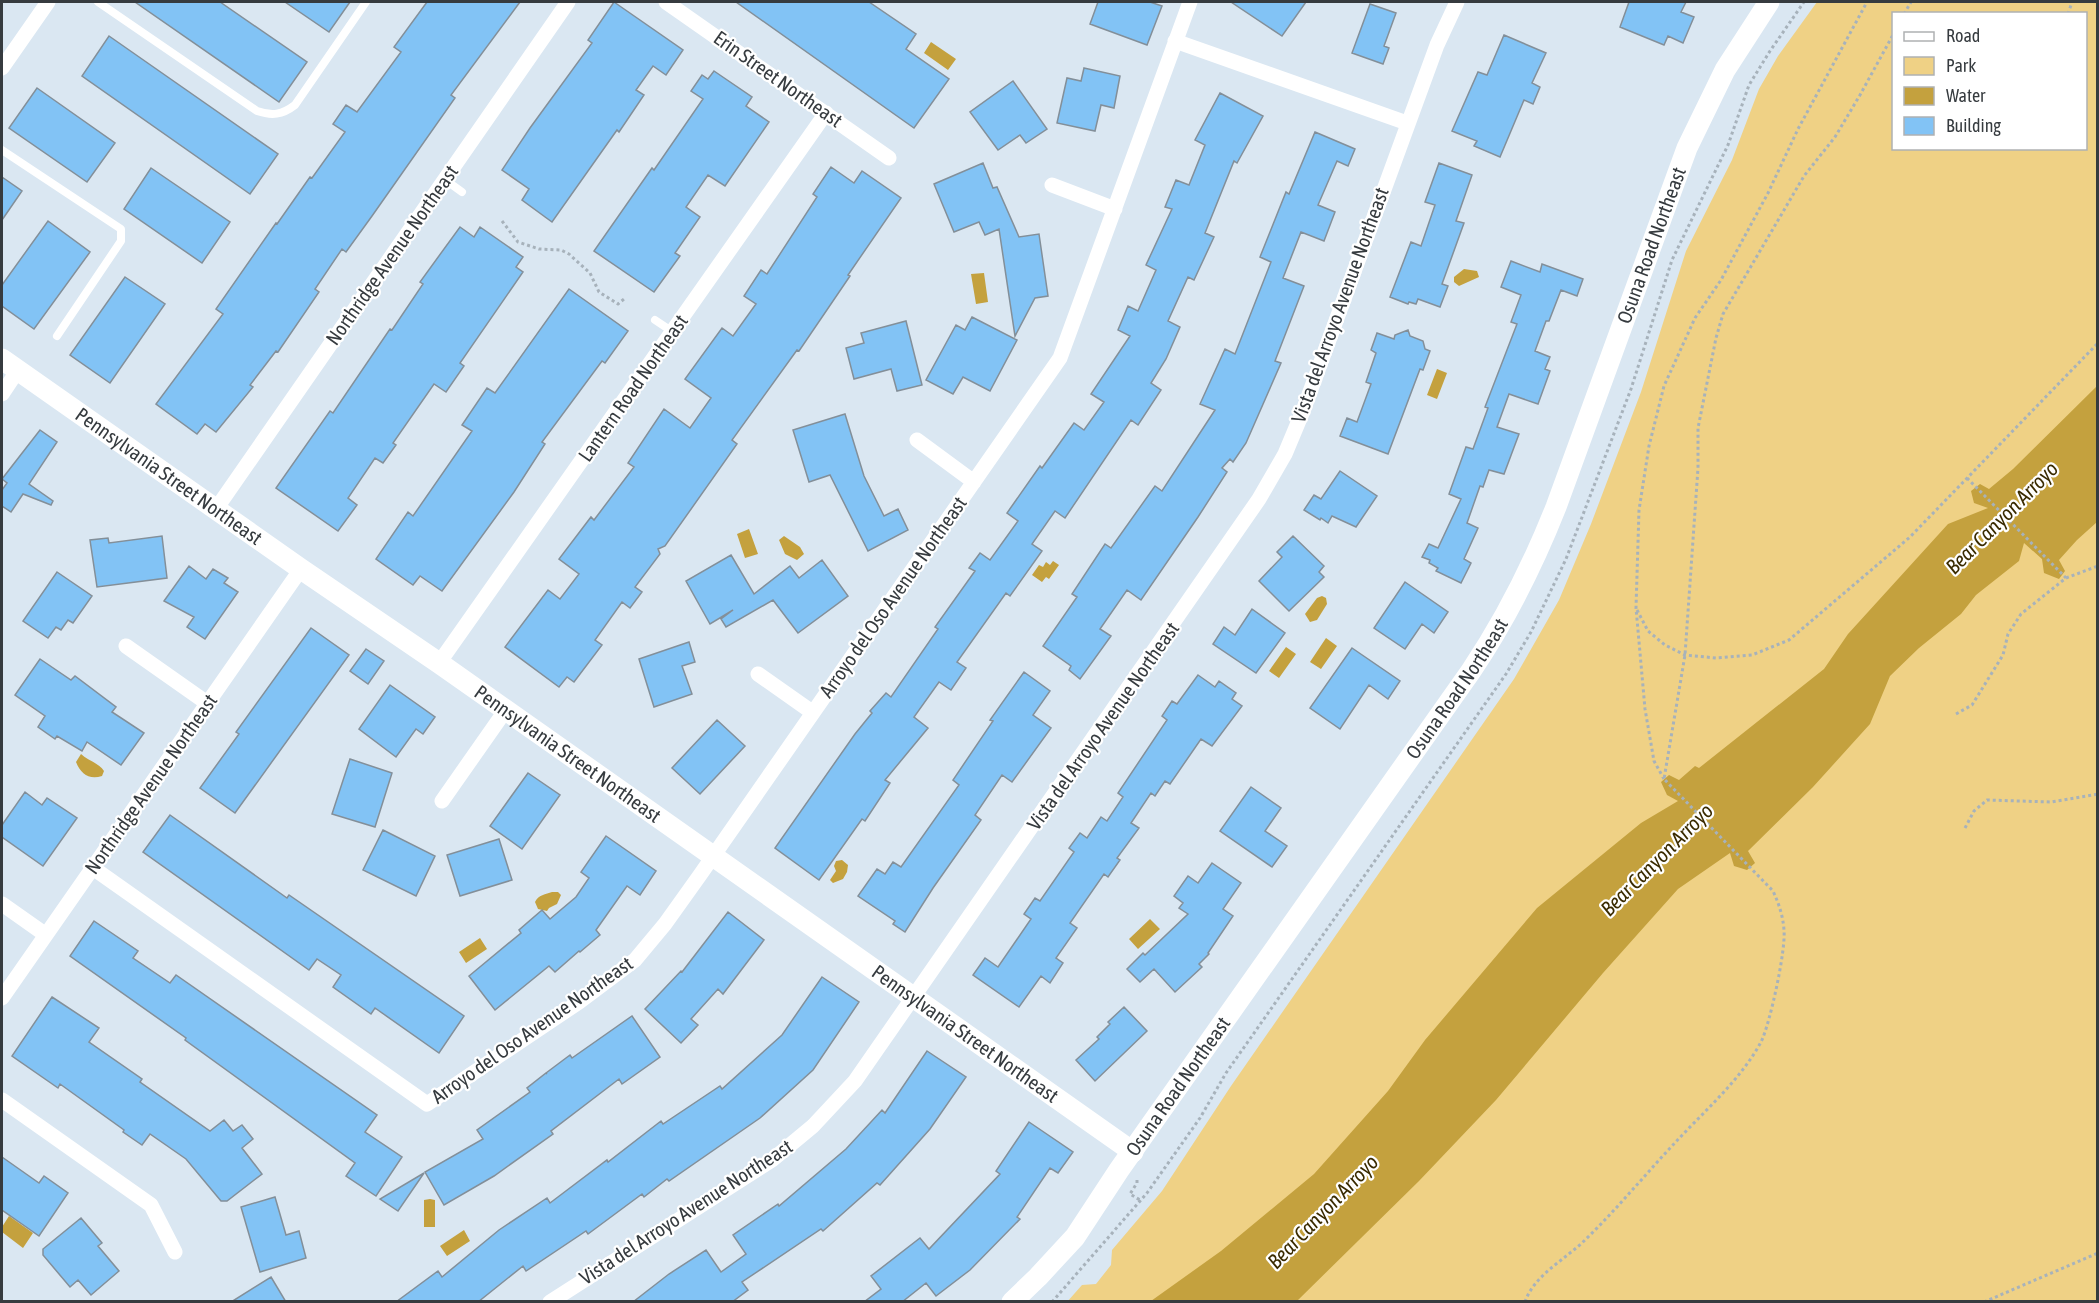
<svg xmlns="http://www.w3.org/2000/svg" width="2099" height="1303" viewBox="0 0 2099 1303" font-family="'Asap Condensed',sans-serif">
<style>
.green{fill:#efd185;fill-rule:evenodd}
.water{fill:#c4a13e}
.building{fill:#82c3f5;stroke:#838f99;stroke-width:1.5}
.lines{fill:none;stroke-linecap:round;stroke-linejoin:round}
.path{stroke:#a7b2bb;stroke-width:3;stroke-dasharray:3 3;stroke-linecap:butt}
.lane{stroke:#fff;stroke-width:8}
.street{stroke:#fff;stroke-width:15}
.secondary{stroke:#fff;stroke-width:21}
.labels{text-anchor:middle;stroke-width:4.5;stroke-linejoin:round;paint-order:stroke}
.street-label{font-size:20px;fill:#363b3f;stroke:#fff}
.water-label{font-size:21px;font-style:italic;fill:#3a2b00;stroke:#fff}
</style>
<rect width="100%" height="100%" fill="#dae7f2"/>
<!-- green -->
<path class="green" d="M 1817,2 L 2097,2 L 2097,1301 L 1067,1302 L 1082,1285 L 1096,1284 L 1111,1265 L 1112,1250 L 1162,1191 L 1231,1086 L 1514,679 L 1559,600 L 1591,524 L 1641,392 L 1686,251 L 1732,160 L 1759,89 L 1778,56 ZM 1894,14 L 2086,14 L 2086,148 L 1894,148 Z"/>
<!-- water -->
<path class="water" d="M 931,42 L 956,59 L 948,70 L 924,53 Z
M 1464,269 L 1477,271 L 1479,277 L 1459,286 L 1454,282 L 1454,277 Z
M 984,273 L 988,302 L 976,304 L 971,274 Z
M 1437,369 L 1447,373 L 1437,399 L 1427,395 Z
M 2097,386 L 2097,522 L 2077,540 L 2059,560 L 2065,571 L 2059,579 L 2044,573 L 2042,559 L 2024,543 L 2019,561 L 1976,595 L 1961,614 L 1919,648 L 1890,676 L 1870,724 L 1813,787 L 1748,851 L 1755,863 L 1747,870 L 1734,866 L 1730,853 L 1678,889 L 1603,973 L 1496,1100 L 1419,1181 L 1297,1301 L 1151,1301 L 1221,1251 L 1314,1174 L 1388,1091 L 1425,1040 L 1537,908 L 1641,823 L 1678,801 L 1667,795 L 1661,782 L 1669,775 L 1679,780 L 1695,766 L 1699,768 L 1824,669 L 1848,634 L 1948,524 L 1988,508 L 1974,503 L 1971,491 L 1980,484 L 1989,489 L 2013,469 Z
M 749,529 L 758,554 L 745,558 L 737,534 Z
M 784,536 L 800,547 L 804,554 L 797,560 L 785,554 L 779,540 Z
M 1053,561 L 1059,565 L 1049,579 L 1046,577 L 1042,582 L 1032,575 L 1039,565 L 1043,567 L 1046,562 L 1050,565 Z
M 1322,596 L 1326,598 L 1327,604 L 1317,620 L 1310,622 L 1305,614 L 1317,598 Z
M 1326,638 L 1337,646 L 1321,669 L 1310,662 Z
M 1286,647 L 1296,654 L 1279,678 L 1269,671 Z
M 81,754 C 87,760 99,763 104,771 L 102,776 C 89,780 81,774 76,762 Z
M 842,860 L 848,865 L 847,872 L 843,879 L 833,883 L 830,880 L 836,871 L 834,866 L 836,861 Z
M 552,892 L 558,892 L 561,895 L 557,904 L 549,908 L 547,911 L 538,909 L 535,902 C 538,895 546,894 552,892 Z
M 1150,919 L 1160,929 L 1138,949 L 1129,939 Z
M 480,938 L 487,949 L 466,963 L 459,952 Z
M 430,1199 L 435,1200 L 435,1227 L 424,1227 L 424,1200 Z
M 9,1216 L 33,1233 L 23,1248 L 2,1232 L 2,1227 Z
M 464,1230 L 470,1241 L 447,1256 L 440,1246 Z"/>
<!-- building -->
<path class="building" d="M 135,2 L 220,2 L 307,62 L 279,102 Z
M 285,2 L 350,2 L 329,32 Z
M 427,2 L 520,2 L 451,95 L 455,98 L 372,216 L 346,252 L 342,249 L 315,289 L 319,292 L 278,352 L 276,351 L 250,385 L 253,387 L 216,432 L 205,424 L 197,434 L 156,404 L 223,314 L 216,309 L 276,223 L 277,224 L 310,177 L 312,178 L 345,132 L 333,124 L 346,105 L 357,112 L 401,52 L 394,47 Z
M 614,2 L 683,50 L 666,75 L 653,66 L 636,90 L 644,95 L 619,132 L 617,130 L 552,222 L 522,200 L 529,189 L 502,170 L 530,128 L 592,43 L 588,40 Z
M 736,2 L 869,2 L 916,34 L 906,49 L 949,79 L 914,128 Z
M 1098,2 L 1150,2 L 1162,6 L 1147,45 L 1090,24 Z
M 1231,2 L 1306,2 L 1282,36 Z
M 1629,2 L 1686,2 L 1681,12 L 1694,17 L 1683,43 L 1668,36 L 1664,45 L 1620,27 Z
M 1370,4 L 1396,13 L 1384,46 L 1389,48 L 1383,64 L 1352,53 Z
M 1504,35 L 1546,53 L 1532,83 L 1540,87 L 1533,104 L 1524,100 L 1500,157 L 1474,146 L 1477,141 L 1452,131 L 1478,72 L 1487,75 Z
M 109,36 L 278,154 L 250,194 L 82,76 Z
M 1084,68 L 1120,76 L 1114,108 L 1101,105 L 1095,131 L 1057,123 L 1067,78 L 1081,81 Z
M 714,71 L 752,97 L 746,106 L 769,122 L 725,186 L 708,175 L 686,207 L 700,217 L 675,253 L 680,256 L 654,292 L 594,251 L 652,168 L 654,170 L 703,99 L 691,91 L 702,75 L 708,79 Z
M 1013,81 L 1047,129 L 1026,143 L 1020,135 L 998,150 L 970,112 Z
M 37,88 L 115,143 L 87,182 L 9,128 Z
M 1220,93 L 1263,116 L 1237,163 L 1234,161 L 1205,233 L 1214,237 L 1194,280 L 1188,277 L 1168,321 L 1180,327 L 1166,359 L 1151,383 L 1161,390 L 1138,425 L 1131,420 L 1065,518 L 1055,511 L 1032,544 L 1042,551 L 1010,596 L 1006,593 L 957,662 L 966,668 L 951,690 L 939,682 L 914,717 L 928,728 L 885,780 L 890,783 L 865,821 L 862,819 L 819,880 L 775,848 L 855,734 L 872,713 L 870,711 L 886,693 L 891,697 L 938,629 L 935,627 L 975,571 L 969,568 L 980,553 L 990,560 L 1018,521 L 1007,513 L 1040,466 L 1042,468 L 1074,423 L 1084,430 L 1104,402 L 1091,394 L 1130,336 L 1118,330 L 1128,306 L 1138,311 L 1156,270 L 1146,265 L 1172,209 L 1165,207 L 1176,180 L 1189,185 L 1205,145 L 1195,140 Z
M 1315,132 L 1355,149 L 1348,166 L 1337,161 L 1318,205 L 1335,212 L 1324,241 L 1301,232 L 1283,278 L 1304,286 L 1275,361 L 1281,363 L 1246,443 L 1233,462 L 1230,459 L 1222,468 L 1227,472 L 1198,517 L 1141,600 L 1127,590 L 1100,629 L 1111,636 L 1080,679 L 1069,670 L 1071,666 L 1043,646 L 1077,597 L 1072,594 L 1105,544 L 1111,548 L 1155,486 L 1162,491 L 1215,410 L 1200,404 L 1225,349 L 1235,354 L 1271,262 L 1260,257 L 1286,192 L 1289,194 Z
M 983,163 L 993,188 L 997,187 L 1019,237 L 1039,234 L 1048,296 L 1035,298 L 1015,336 L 999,229 L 985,235 L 979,222 L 954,232 L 934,184 Z
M 1439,163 L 1472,175 L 1456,221 L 1464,223 L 1442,284 L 1448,286 L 1440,307 L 1418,299 L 1416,304 L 1409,302 L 1408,304 L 1390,297 L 1411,242 L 1421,246 L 1435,205 L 1425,202 Z
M 831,167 L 854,183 L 862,171 L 901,198 L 848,275 L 850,276 L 799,351 L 797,350 L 732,440 L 737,444 L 665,546 L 658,549 L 660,554 L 635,587 L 642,592 L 630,608 L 622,602 L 595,640 L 602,645 L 574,682 L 567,677 L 559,687 L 505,647 L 548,590 L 560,599 L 579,574 L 559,559 L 591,517 L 594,520 L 634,467 L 628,463 L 664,409 L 690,428 L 711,398 L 685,379 L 722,328 L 733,336 L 756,304 L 744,296 L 761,270 L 767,274 L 817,197 L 813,194 Z
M 151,168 L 230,222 L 202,263 L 124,209 Z
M 2,177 L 22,191 L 2,220 Z
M 48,221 L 90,252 L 34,329 L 2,306 L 2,285 Z
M 460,227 L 474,237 L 480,227 L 523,257 L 516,267 L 523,272 L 460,363 L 464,366 L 446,392 L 434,384 L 393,443 L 396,445 L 383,463 L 375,458 L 348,498 L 357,505 L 338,531 L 276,488 L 330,411 L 333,413 L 390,329 L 392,330 L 423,284 L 420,282 Z
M 1511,261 L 1540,272 L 1542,264 L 1583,279 L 1577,296 L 1561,290 L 1549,321 L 1546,321 L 1535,351 L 1550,357 L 1545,369 L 1550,371 L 1538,404 L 1509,394 L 1497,427 L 1519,434 L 1504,474 L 1489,470 L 1483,487 L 1480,486 L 1467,523 L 1478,528 L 1464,559 L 1471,563 L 1461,583 L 1436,571 L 1438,568 L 1429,563 L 1430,560 L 1422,557 L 1429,544 L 1438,548 L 1461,499 L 1449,494 L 1466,447 L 1473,449 L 1488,408 L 1485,407 L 1517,324 L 1511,322 L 1521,295 L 1501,287 Z
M 125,277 L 165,304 L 110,383 L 70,355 Z
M 569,289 L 628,331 L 605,363 L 602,361 L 542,442 L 545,444 L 514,492 L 442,591 L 420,576 L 413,585 L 376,559 L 408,512 L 413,516 L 472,431 L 462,425 L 487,388 L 495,393 Z
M 972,317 L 1017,340 L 990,391 L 963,377 L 953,394 L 926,380 L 956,325 L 965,330 Z
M 906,321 L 922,385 L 897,391 L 891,369 L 854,379 L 846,348 L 864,343 L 861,333 Z
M 1408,330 L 1410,336 L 1423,341 L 1425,349 L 1430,351 L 1423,370 L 1420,369 L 1388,454 L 1340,436 L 1347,418 L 1357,422 L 1371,384 L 1366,382 L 1376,353 L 1371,350 L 1377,333 L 1394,339 L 1395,335 Z
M 845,414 L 864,476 L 884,516 L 898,509 L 908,530 L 868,551 L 830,475 L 809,482 L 793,430 Z
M 40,430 L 57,442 L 29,484 L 53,501 L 51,505 L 23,494 L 11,512 L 2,506 L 2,490 L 7,483 L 2,479 Z
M 1340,471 L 1377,496 L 1356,527 L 1332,516 L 1328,523 L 1321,518 L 1320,520 L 1304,510 L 1314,495 L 1321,499 Z
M 162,536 L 167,578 L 97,587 L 90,540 L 108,538 L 109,543 Z
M 1293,536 L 1324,566 L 1319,572 L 1324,577 L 1289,611 L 1259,581 L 1282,557 L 1277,552 Z
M 731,555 L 754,594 L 790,566 L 799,578 L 822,560 L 848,596 L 798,633 L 773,600 L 726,627 L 721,619 L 733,610 L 710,624 L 686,581 Z
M 189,566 L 206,579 L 213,569 L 228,578 L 224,583 L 238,592 L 205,639 L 187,627 L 194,617 L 164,601 Z
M 57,572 L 92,596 L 73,623 L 68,620 L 61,630 L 56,627 L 48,638 L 23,621 Z
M 1405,582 L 1448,612 L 1434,633 L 1422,624 L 1405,649 L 1374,628 Z
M 1252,609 L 1285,633 L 1256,673 L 1213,644 L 1224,627 L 1235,635 Z
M 311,628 L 349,655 L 235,813 L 200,788 L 239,734 L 236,732 Z
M 689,642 L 695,662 L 682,666 L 692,694 L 654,707 L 639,659 Z
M 1352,648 L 1400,681 L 1388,699 L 1369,685 L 1340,729 L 1310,708 Z
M 366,649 L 384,661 L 368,684 L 350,671 Z
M 40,659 L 71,680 L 75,676 L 116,707 L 112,712 L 144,733 L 121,765 L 87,742 L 82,751 L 57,736 L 55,739 L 38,727 L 45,716 L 15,695 Z
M 1024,672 L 1050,691 L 1033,715 L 1051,728 L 1012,782 L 1002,775 L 975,815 L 981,820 L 933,888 L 905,932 L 893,924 L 895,921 L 858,896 L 877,869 L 885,874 L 893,862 L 901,867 L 959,785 L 953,780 L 993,721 L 990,720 Z
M 1198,675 L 1215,687 L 1219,681 L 1236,693 L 1232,699 L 1242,706 L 1212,746 L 1201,739 L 1170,784 L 1165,781 L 1155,796 L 1151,793 L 1131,823 L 1139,828 L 1117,858 L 1120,860 L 1108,877 L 1104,874 L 1070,923 L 1077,928 L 1056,958 L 1063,963 L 1050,983 L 1041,976 L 1019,1007 L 973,975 L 985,958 L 998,967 L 1031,919 L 1024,914 L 1035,898 L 1040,901 L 1074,852 L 1069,848 L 1080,833 L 1087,838 L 1101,817 L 1107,821 L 1123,797 L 1118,793 L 1167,720 L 1162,716 L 1172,701 L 1177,704 Z
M 390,685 L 435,717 L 423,734 L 416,729 L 396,757 L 359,729 Z
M 717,720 L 745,746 L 700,794 L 672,768 Z
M 350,759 L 392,773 L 375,827 L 332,814 Z
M 528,773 L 560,795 L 522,849 L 490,826 Z
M 1251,787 L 1281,808 L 1265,831 L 1287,846 L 1272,867 L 1220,831 Z
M 25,792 L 42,805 L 47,798 L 77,818 L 43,866 L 2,837 L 2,825 Z
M 170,815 L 287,898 L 289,895 L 464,1016 L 439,1053 L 375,1008 L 371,1014 L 333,987 L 341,975 L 317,959 L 309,970 L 143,852 Z
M 383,830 L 435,856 L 416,896 L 363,870 Z
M 606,836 L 656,871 L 640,895 L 627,886 L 596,930 L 600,935 L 580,952 L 579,951 L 555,972 L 549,966 L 495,1010 L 469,976 L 521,933 L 519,930 L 542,910 L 550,919 L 576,897 L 589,878 L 581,872 Z
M 499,839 L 512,880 L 460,896 L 447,855 Z
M 1212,863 L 1241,883 L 1223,909 L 1233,916 L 1208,953 L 1209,954 L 1199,964 L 1202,967 L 1175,992 L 1154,969 L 1140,982 L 1127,969 L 1143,953 L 1145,955 L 1188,914 L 1179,908 L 1183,903 L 1174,896 L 1188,876 L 1198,883 Z
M 728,912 L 764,940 L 723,994 L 718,989 L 691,1019 L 698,1025 L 681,1043 L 645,1009 L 681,971 L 682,972 Z
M 94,921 L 138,951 L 133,958 L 170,983 L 176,975 L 377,1115 L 365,1132 L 402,1157 L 376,1196 L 346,1176 L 355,1163 L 185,1040 L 186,1038 L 70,956 Z
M 822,977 L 859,1002 L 813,1070 L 760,1118 L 669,1181 L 667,1179 L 644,1197 L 642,1194 L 588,1234 L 586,1231 L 526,1271 L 523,1266 L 478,1302 L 396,1302 L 438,1271 L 442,1277 L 499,1230 L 547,1198 L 550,1203 L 607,1160 L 608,1162 L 661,1121 L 663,1124 L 720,1086 L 722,1089 L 782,1035 Z
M 52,997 L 99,1028 L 89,1042 L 142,1079 L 140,1082 L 210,1131 L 224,1120 L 233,1131 L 242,1125 L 253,1139 L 242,1148 L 262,1174 L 227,1201 L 221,1201 L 186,1159 L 150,1134 L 142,1145 L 123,1132 L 124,1130 L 60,1084 L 58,1088 L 12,1056 Z
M 1124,1007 L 1147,1031 L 1095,1081 L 1076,1060 L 1099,1039 L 1097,1037 L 1110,1024 L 1108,1022 Z
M 632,1016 L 660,1057 L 622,1084 L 619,1079 L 551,1131 L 553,1134 L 494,1176 L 444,1205 L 425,1172 L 483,1139 L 477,1130 L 530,1092 L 527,1088 L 546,1073 L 547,1074 L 546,1073 L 570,1055 L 572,1058 Z
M 927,1051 L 966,1077 L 930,1129 L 880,1185 L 877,1183 L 823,1231 L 821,1229 L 742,1282 L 748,1290 L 732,1302 L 633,1302 L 669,1274 L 706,1250 L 721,1272 L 746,1254 L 733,1235 L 778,1204 L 779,1206 L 846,1149 L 882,1110 L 885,1113 Z
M 1029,1122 L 1073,1152 L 1058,1173 L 1050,1168 L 1017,1217 L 1020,1219 L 970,1270 L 936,1296 L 926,1283 L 902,1302 L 864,1302 L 881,1289 L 871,1276 L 920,1238 L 929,1249 L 1000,1174 L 996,1171 Z
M 2,1157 L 39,1183 L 44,1176 L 68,1193 L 39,1236 L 2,1210 Z
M 424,1173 L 398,1211 L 380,1199 Z
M 275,1197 L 286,1235 L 299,1231 L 306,1258 L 260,1272 L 241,1207 Z
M 81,1218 L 102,1243 L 98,1246 L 119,1271 L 91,1295 L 78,1280 L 70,1287 L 43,1255 L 43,1249 Z
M 271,1277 L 286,1302 L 231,1302 Z"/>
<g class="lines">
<!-- path -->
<path class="path" d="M 1904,14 L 1911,2
M 2068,14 L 2072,2
M 502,221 L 518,242 L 539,249 L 561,250 L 569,254 L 590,273 L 599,292 L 618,304 L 624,299
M 2066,578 L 2098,566
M 1637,610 L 1648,631 L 1665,645 L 1685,655 L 1716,658 L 1752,655 L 1789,640 L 1910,537 L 2098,343
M 1956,714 L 1972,705 L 2003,655 L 2008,634 L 2021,614 L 2066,578 L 1967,478
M 1664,779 L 1654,761 L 1645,709 L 1636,608 L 1639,510 L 1649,446 L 1664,386 L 1695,318 L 1721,280 L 1768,193 L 1798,129 L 1867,2
M 1965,828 L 1974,811 L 1987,800 L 2051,802 L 2098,794
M 1137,1180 L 1137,1183 L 1130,1194 L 1140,1200
M 1052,1302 L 1147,1193 L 1200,1118 L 1226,1073 L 1506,674 L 1531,632 L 1566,559 L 1631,389 L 1672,260 L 1728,145 L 1749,85 L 1770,51 L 1804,2
M 1525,1302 C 1534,1275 1566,1259 1585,1240 C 1616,1210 1643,1177 1672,1146 C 1702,1113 1740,1081 1761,1042 C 1770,1024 1786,950 1784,930 C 1783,916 1779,904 1773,891 L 1664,779 L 1685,655 L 1698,468 L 1698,428 L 1716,338 L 1723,314 L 1804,176 L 1835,137 L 1860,95 L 1894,33
M 1984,1302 L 2098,1253"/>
<!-- lane -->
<path class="lane" d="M 98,2 L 257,111 C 272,116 282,115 295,105 L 366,2
M 2,150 L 121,229 L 121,241 L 57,336
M 444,179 L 462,192
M 655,320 L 673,332"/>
<!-- street -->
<path class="street" d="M 666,2 L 889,158
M 1175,41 L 1407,123
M 2,68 L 48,2
M 1052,185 L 1115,209
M 2,394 L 18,370
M 917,440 L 974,482
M 216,509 L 568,2
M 126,646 L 207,703
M 439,663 L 826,113
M 758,674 L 812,712
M 442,801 L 505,711
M 93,868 L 427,1104 L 579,1002 L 635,960 L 665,924 L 700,875 L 1060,358 L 1190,2
M 2,904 L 46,935
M 2,998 L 301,569
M 2,1100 L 151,1205 L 175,1252
M 550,1302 L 772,1160 L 813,1126 L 855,1081 L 1259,499 L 1285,454 L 1303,411 L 1437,45 L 1457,2"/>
<!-- secondary -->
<g class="secondary">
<path id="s1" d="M 2,359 L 301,569 L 439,663 L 1133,1152"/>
<path id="s2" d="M 1012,1302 L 1038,1277 L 1075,1237 L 1119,1170 L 1471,671 C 1506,619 1533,565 1556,507 L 1687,148 L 1725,70 L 1769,2"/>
</g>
</g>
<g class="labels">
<!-- street labels -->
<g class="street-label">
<text transform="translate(778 79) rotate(35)" y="7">Erin Street Northeast</text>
<text dy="7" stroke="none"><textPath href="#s2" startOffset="1245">Osuna Road Northeast</textPath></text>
<text transform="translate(392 255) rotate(-55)" y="7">Northridge Avenue Northeast</text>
<text transform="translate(1340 305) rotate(-70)" y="7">Vista del Arroyo Avenue Northeast</text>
<text transform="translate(633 388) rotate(-55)" y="7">Lantern Road Northeast</text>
<text dy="7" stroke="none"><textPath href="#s1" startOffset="204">Pennsylvania Street Northeast</textPath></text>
<text transform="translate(893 597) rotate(-55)" y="7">Arroyo del Oso Avenue Northeast</text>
<text dy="7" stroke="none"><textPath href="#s2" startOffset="759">Osuna Road Northeast</textPath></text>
<text transform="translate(1103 726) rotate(-55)" y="7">Vista del Arroyo Avenue Northeast</text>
<text dy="7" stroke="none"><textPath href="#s1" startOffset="690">Pennsylvania Street Northeast</textPath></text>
<text transform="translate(151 784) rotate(-55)" y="7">Northridge Avenue Northeast</text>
<text transform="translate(532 1030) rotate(-35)" y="7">Arroyo del Oso Avenue Northeast</text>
<text dy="7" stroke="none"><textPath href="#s1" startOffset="1176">Pennsylvania Street Northeast</textPath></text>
<text dy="7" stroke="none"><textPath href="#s2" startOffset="273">Osuna Road Northeast</textPath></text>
<text transform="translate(686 1212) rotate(-33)" y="7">Vista del Arroyo Avenue Northeast</text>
</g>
<!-- water labels -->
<g class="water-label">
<text transform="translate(2002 518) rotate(-45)" y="7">Bear Canyon Arroyo</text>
<text transform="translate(1657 860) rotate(-45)" y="7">Bear Canyon Arroyo</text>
<text transform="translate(1323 1212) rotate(-46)" y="7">Bear Canyon Arroyo</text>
</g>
</g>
<!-- border -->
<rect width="2099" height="1303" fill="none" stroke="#363b3f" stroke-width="6"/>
<!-- legend -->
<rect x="1892" y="12" width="195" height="138" fill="#ffffff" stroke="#afb1b2" stroke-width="1.5"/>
<rect x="1904" y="32" width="30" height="9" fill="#ffffff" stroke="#afb1b2" stroke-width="1.5"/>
<text x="1946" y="42" font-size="18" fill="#363b3f">Road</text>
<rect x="1904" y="57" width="30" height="18" fill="#efd185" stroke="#afb1b2" stroke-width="1.5"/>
<text x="1946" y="72" font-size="18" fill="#363b3f">Park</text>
<rect x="1904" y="87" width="30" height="18" fill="#c4a13e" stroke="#afb1b2" stroke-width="1.5"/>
<text x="1946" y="102" font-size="18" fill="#363b3f">Water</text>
<rect x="1904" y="117" width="30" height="18" fill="#82c3f5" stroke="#afb1b2" stroke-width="1.5"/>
<text x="1946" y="132" font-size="18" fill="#363b3f">Building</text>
</svg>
